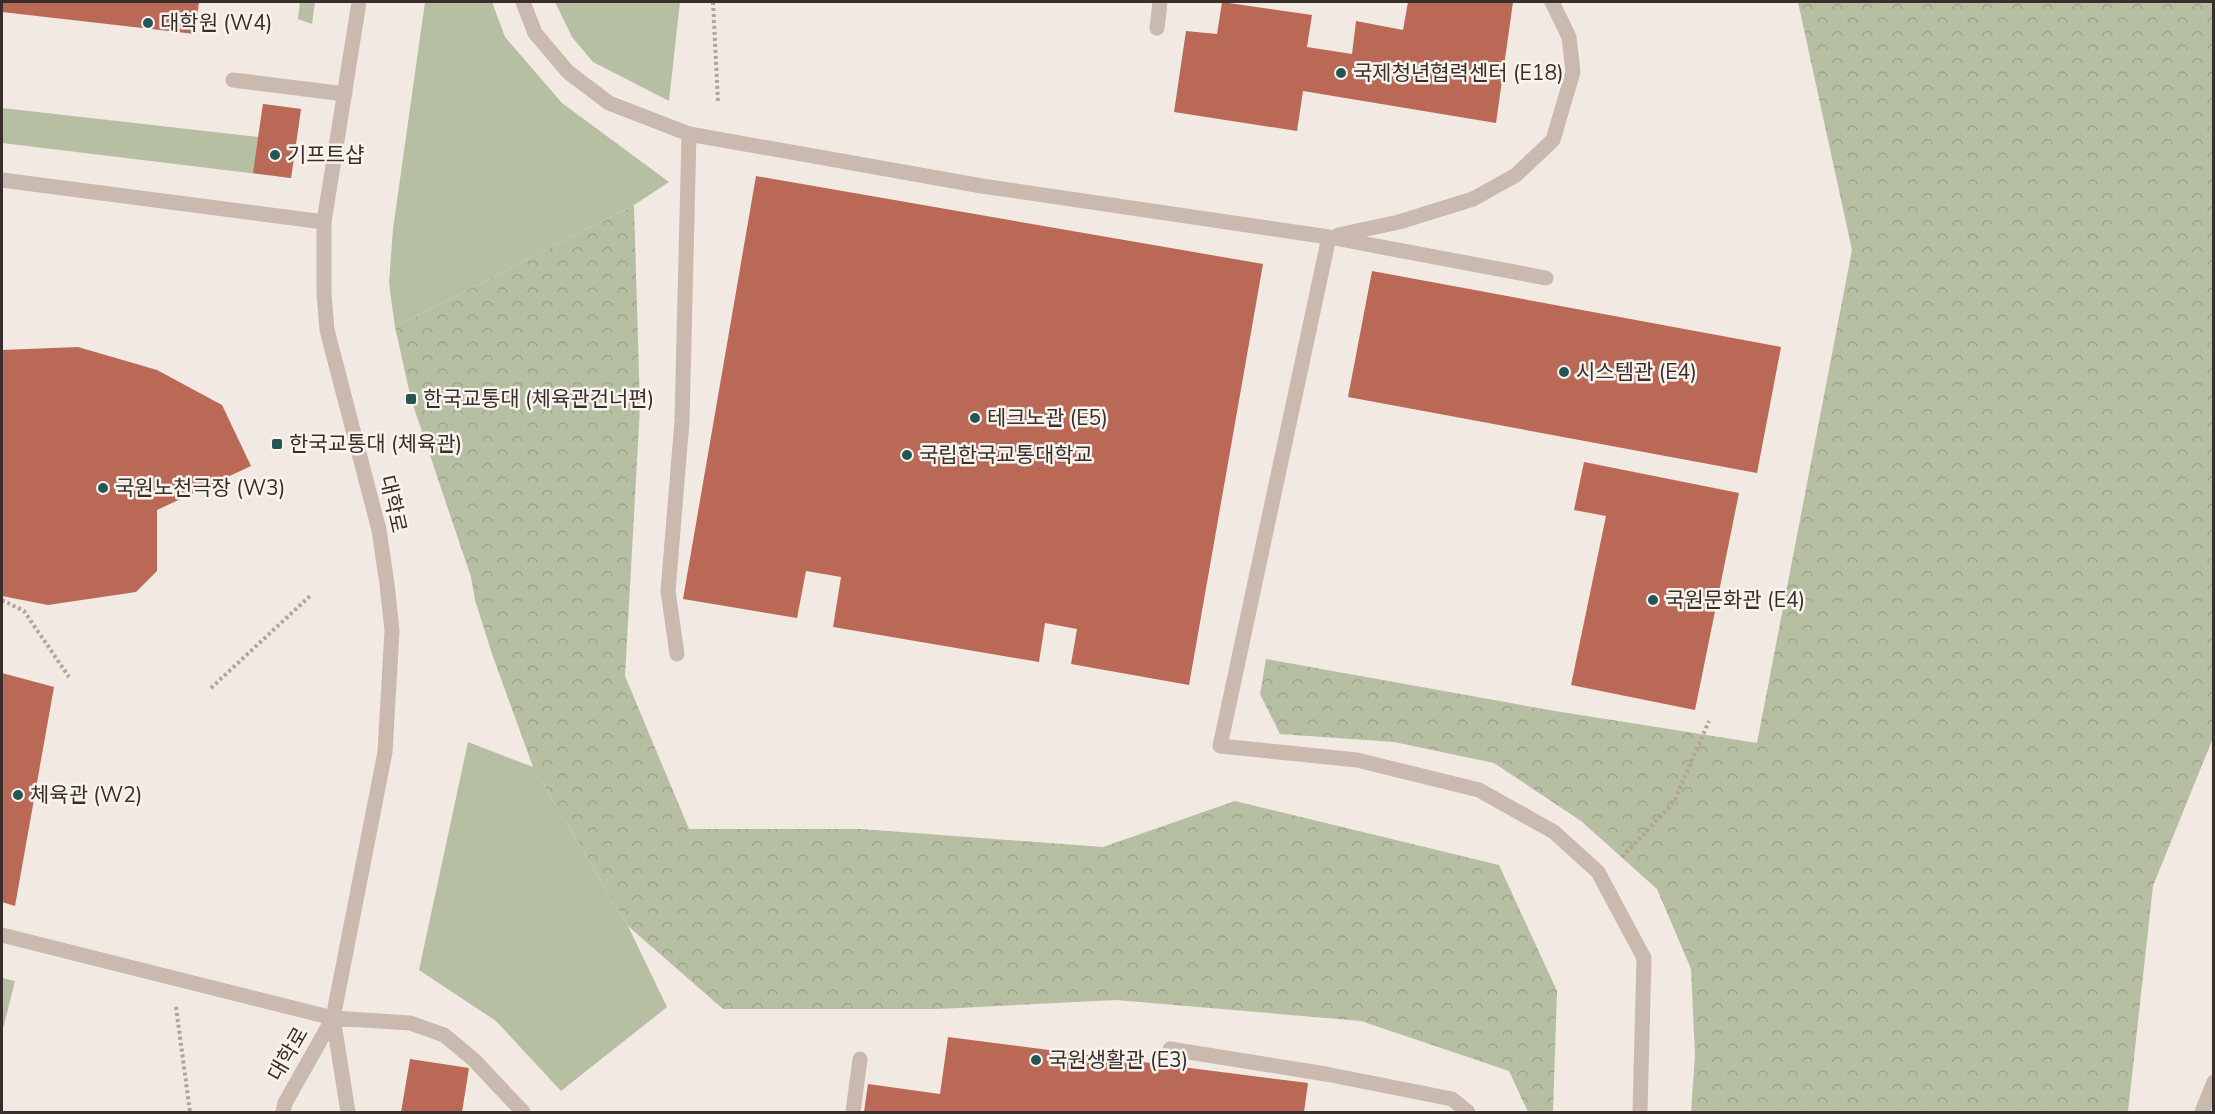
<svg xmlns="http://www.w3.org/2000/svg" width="2215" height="1114" viewBox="0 0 2215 1114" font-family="'Nunito Sans','Noto Sans KR',sans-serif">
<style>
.forest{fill:url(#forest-crowns)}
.park{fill:#b7bfa3}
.building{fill:#ba6957}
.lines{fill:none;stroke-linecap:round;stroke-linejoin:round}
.path{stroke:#b4a399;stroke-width:4;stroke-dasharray:3 3;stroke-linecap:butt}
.lane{stroke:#c9b9ae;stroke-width:15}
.street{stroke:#c9b9ae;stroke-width:15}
.poi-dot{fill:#255656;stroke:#f9f3ee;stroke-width:2}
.labels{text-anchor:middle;stroke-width:5;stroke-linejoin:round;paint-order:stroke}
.poi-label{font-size:21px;fill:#382f2c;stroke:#f9f3ee;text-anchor:start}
.street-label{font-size:21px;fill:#382f2c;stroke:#f9f3ee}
</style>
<defs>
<pattern id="forest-crowns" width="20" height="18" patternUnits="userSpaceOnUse" patternTransform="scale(1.5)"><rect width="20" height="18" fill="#b7bfa3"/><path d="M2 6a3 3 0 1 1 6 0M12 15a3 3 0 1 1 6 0" fill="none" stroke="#9ea48c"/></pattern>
</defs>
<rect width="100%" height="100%" fill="#f1e9e2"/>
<!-- forest -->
<path class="forest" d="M 1798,2 L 2213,2 L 2213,738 L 2153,886 L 2128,1112 L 1691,1112 L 1695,1055 L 1691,969 L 1657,889 L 1581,821 L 1494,763 L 1394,742 L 1280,734 L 1260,694 L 1266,659 L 1549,710 L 1757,743 L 1852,250 Z
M 634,205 L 640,407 L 625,676 L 689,829 L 861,829 L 1103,847 L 1235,801 L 1499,865 L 1557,991 L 1553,1112 L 1528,1112 L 1509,1071 L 1361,1021 L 1116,1000 L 938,1009 L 723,1009 L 628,926 L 533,767 L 492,654 L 475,600 L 471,577 L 411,399 L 395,327 Z"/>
<!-- park -->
<path class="park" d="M 300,2 L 315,2 L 312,24 L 298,19 Z
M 425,2 L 492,2 L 505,37 L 562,103 L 669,182 L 634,205 L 395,327 L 389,283 L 393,229 Z
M 555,2 L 680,2 L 669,101 L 593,62 L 572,37 Z
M 263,104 L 301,109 L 291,178 L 2,143 L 2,108 L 258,137 Z
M 468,742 L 533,767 L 628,926 L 667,1007 L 561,1091 L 496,1021 L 419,970 Z
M 2,978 L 15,981 L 2,1033 Z"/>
<!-- building -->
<path class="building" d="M 2,2 L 199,2 L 195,34 L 2,12 Z
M 1222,2 L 1312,15 L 1307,47 L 1352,54 L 1356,21 L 1403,30 L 1408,2 L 1513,2 L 1496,123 L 1303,91 L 1297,131 L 1174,112 L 1186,31 L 1217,34 Z
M 263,104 L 301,109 L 291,178 L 253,173 Z
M 756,176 L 1263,264 L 1189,685 L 1071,664 L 1077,629 L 1045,623 L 1039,662 L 833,627 L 841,577 L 806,571 L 797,618 L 683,599 Z
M 1372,271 L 1781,347 L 1757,473 L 1348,397 Z
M 78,347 L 157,370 L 222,405 L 251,466 L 157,510 L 157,571 L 136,592 L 48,605 L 2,596 L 2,350 Z
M 1584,462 L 1739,493 L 1695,710 L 1571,685 L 1606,516 L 1574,510 Z
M 2,673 L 54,687 L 15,906 L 2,902 Z
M 948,1037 L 1308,1083 L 1304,1112 L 864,1112 L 868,1084 L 940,1094 Z
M 410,1059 L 469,1068 L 462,1112 L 401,1112 Z"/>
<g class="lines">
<!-- path -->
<path class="path" d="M 713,2 L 718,102
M 2,600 L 24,611 L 69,677
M 211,688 L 310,596
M 1622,857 L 1674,802 L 1709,721
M 176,1007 L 190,1112"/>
<!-- lane -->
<path class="lane" d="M 523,2 L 535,33 L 568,72 L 609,103 L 689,134 L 982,186 L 1329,237 L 1546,278
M 1157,28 L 1160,2
M 233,80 L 345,94
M 2,180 L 324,222
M 1338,235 L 1399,222 L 1473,199 L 1516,175 L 1553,140 L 1573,72 L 1569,37 L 1552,2
M 1329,237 L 1220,746 L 1357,760 L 1479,790 L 1554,832 L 1598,872 L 1644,958 L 1640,1112
M 677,654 L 668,591 L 682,421 L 689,134
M 2,935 L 333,1018 L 410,1023 L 444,1035 L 474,1060 L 523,1112
M 333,1018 L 348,1112
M 1170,1049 L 1326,1074 L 1452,1099 L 1468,1112
M 283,1112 L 285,1103 L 333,1018 L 385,752 L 392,631 L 387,584 L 379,530 L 327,330 L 324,293 L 324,222 L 359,2
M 853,1112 L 860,1059"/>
<!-- street -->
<path class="street" d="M 2202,1112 L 2214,1082"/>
</g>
<!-- markers -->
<g class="poi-dot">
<circle cx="148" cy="23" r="6"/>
<circle cx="1341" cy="73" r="6"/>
<circle cx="275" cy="155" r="6"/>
<circle cx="1564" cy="372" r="6"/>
<rect x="405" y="393" width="12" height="12" rx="3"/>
<circle cx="975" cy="418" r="6"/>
<rect x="271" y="438" width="12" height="12" rx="3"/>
<circle cx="907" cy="455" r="6"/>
<circle cx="103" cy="488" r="6"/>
<circle cx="1653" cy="600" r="6"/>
<circle cx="18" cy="795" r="6"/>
<circle cx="1036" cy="1060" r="6"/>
</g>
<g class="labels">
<!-- poi labels -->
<g class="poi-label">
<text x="160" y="30">대학원 (W4)</text>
<text x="1353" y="80">국제청년협력센터 (E18)</text>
<text x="287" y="162">기프트샵</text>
<text x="1576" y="379">시스템관 (E4)</text>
<text x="423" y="406">한국교통대 (체육관건너편)</text>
<text x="987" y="425">테크노관 (E5)</text>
<text x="289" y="451">한국교통대 (체육관)</text>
<text x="919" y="462">국립한국교통대학교</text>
<text x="115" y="495">국원노천극장 (W3)</text>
<text x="1665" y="607">국원문화관 (E4)</text>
<text x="30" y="802">체육관 (W2)</text>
<text x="1048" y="1067">국원생활관 (E3)</text>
</g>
<!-- street labels -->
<g class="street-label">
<text transform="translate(393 504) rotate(77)" y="7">대학로</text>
<text transform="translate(288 1054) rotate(-60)" y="7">대학로</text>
</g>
</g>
<!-- border -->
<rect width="2215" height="1114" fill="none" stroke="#382f2c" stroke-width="6"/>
</svg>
